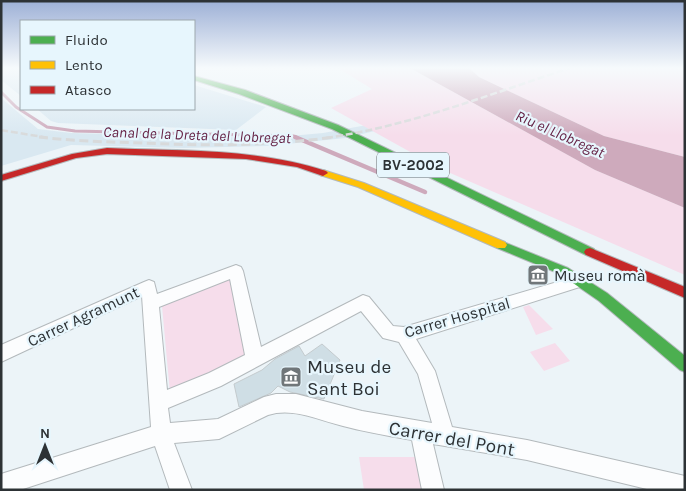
<svg xmlns="http://www.w3.org/2000/svg" width="686" height="491" viewBox="0 0 686 491" font-family="Karla,sans-serif">
<style>
.built{fill:#d9e8f1}
.green{fill:#f6ddeb}
.water{fill:#ceaabc}
.lines{fill:none;stroke-linecap:round;stroke-linejoin:round}
.stream-far1{stroke:#ceaabc;stroke-width:3}
.stream{stroke:#ceaabc;stroke-width:4.5}
.building{fill:#cfdee5;stroke:#c4cbce}
.street-casing{stroke:#b3b9bc;stroke-width:2}
.fast-casing{stroke:#b3b9bc;stroke-width:2}
.slow-casing{stroke:#b3b9bc;stroke-width:2}
.jam-casing{stroke:#b3b9bc;stroke-width:2}
.street{fill:#fcfdfe;fill-rule:evenodd}
.fast{fill:#4caf50;fill-rule:evenodd}
.slow{fill:#ffc107;fill-rule:evenodd}
.jam{fill:#c62828;fill-rule:evenodd}
.rail-far1{stroke:#d8dadb;stroke-width:2.5;stroke-dasharray:7 3;stroke-linecap:butt}
.rail{stroke:#d8dadb;stroke-width:3;stroke-dasharray:9 4.5;stroke-linecap:butt}
.labels{text-anchor:middle;stroke-width:4.5;stroke-linejoin:round;paint-order:stroke}
.far-water-label{font-size:15px;font-style:italic;fill:#652245;stroke:#e7f6fd}
.shield{fill:#e7f6fd;stroke:#656d71;stroke-width:1}
.shield-label{font-size:15px;font-weight:bold;fill:#2d3235}
.poi-label{font-size:16px;fill:#2d3235;stroke:#e7f6fd;text-anchor:start}
.street-label{font-size:16px;fill:#2d3235;stroke:#e7f6fd}
.near-poi-label{font-size:19px;fill:#2d3235;stroke:#e7f6fd;text-anchor:start}
.near-street-label{font-size:19px;fill:#2d3235;stroke:#e7f6fd}
</style>
<rect width="100%" height="100%" fill="#ecf4f8"/>
<!-- built -->
<path class="built" d="M 1,68 L 21,68 L 21,96 L 1,80 Z
M 194,85 L 266,107 L 236,130 L 58,123 L 51,121 L 37,109 L 194,109 Z
M 1,98 L 38,129 L 71,133 L 268,138 L 323,133 L 367,125 L 416,121 L 346,138 L 267,146 L 184,148 L 71,145 L 1,166 Z"/>
<!-- green -->
<path class="green" d="M 338,68 L 410,68 L 595,170 L 685,208 L 685,275 L 441,169 L 331,108 L 372,89 Z
M 469,68 L 685,68 L 685,157 L 604,136 L 479,77 Z
M 233,276 L 247,358 L 170,393 L 162,306 Z
M 529,305 L 553,329 L 536,335 L 523,307 Z
M 555,343 L 570,361 L 544,371 L 530,352 Z
M 359,457 L 418,457 L 423,490 L 364,490 Z"/>
<!-- water -->
<path class="water" d="M 410,68 L 469,68 L 479,77 L 604,136 L 685,157 L 685,208 L 595,170 Z"/>
<g class="lines">
<!-- stream-far1 -->
<path class="stream-far1" d="M 1,92 L 16,107 L 47,127 L 75,131 L 293,136 L 298,138"/>
<!-- stream -->
<path class="stream" d="M 295,137 L 425,192"/>
</g>
<!-- building -->
<path class="building" d="M 322,344 L 340,360 L 324,399 L 290,392 L 278,386 L 271,393 L 239,407 L 234,384 L 262,370 L 275,359 L 299,346 L 305,356 Z"/>
<g class="lines">
<!-- street casing -->
<g class="street-casing">
<path id="street" d="M 236,265 L 241,267 L 243,271 L 261,347 L 363,295 L 369,297 L 393,326 L 404,327 L 581,275 L 586,277 L 588,281 L 586,285 L 416,339 L 435,371 L 452,427 L 527,440 L 685,476 L 685,490 L 651,490 L 527,460 L 433,444 L 444,490 L 422,490 L 412,440 C 389,436 366,432 343,426 C 318,420 293,407 268,415 L 219,439 L 174,443 L 192,490 L 170,490 L 155,446 L 20,490 L 1,490 L 1,474 L 151,427 L 142,296 L 1,362 L 1,345 L 144,282 L 149,280 L 154,282 L 157,294 ZM 230,279 L 245,355 L 209,373 L 167,390 L 159,307 ZM 361,311 L 383,338 L 399,342 L 418,374 L 432,423 L 362,411 L 296,394 L 276,394 L 264,397 L 218,419 L 170,423 L 168,408 L 221,386 Z"/>
</g>
<!-- fast casing -->
<g class="fast-casing">
<path id="fast" d="M 194,76 L 245,90 L 338,125 L 594,249 L 596,252 L 594,255 L 586,255 L 332,129 L 239,94 L 194,80 Z
M 501,241 L 568,268 L 607,293 L 685,356 L 685,372 L 680,370 L 599,301 L 560,274 L 497,248 L 495,245 L 497,242 Z"/>
</g>
<!-- slow casing -->
<g class="slow-casing">
<path id="slow" d="M 323,170 L 364,183 L 505,242 L 507,245 L 505,248 L 497,248 L 358,187 L 320,175 L 320,171 Z"/>
</g>
<!-- jam casing -->
<g class="jam-casing">
<path id="jam" d="M 107,148 C 180,151 256,148 326,171 L 328,173 L 323,176 L 297,167 L 246,159 L 107,154 L 76,158 L 1,181 L 1,175 L 72,154 Z
M 590,248 L 685,287 L 685,298 L 586,255 L 584,252 L 586,249 Z"/>
</g>
<!-- street -->
<use href="#street" class="street"/>
<!-- fast -->
<use href="#fast" class="fast"/>
<!-- slow -->
<use href="#slow" class="slow"/>
<!-- jam -->
<use href="#jam" class="jam"/>
<!-- rail-far1 -->
<path class="rail-far1" d="M 1,130 L 49,138
M 326,138 C 410,126 490,94 570,68"/>
<!-- rail -->
<path class="rail" d="M 39,137 C 73,141 108,142 143,143 C 207,146 271,146 334,137"/>
</g>
<!-- sky -->
<linearGradient id="sky" x2="0" y2="1"><stop stop-color="#9db0d6"/><stop offset="0.5" stop-color="#f6fafc"/><stop offset="1" stop-color="#f6fafc" stop-opacity="0"/></linearGradient>
<rect width="686" height="136" fill="url(#sky)"/>
<!-- icons -->
<defs>
<g id="museum-square" transform="scale(1.125)"><rect x="-9" y="-9" width="18" height="18" rx="4" fill="#707679" stroke="#e7f6fd"/><path d="M0-6L6-3V-2H-6V-3ZM-5-1h2V3h-2ZM-1-1h2V3h-2ZM3-1h2V3H3ZM-6 4H6V6H-6Z" fill="#fff"/></g>
</defs>
<g fill-rule="evenodd">
<use href="#museum-square" x="538" y="275"/>
<use href="#museum-square" x="291" y="377"/>
</g>
<g class="labels">
<!-- far-water labels -->
<g class="far-water-label">
<text transform="translate(560 134) rotate(24)" y="5">Riu el Llobregat</text>
<text transform="translate(197 135) rotate(2)" y="5">Canal de la Dreta del Llobregat</text>
</g>
<!-- shield labels -->
<rect class="shield" x="377" y="152.5" width="72" height="25" rx="4"/>
<g class="shield-label">
<text x="413" y="170">BV-2002</text>
</g>
<!-- poi labels -->
<g class="poi-label">
<text x="554" y="281">Museu romà</text>
</g>
<!-- street labels -->
<g class="street-label">
<text transform="translate(83 316) rotate(-25)" y="6">Carrer Agramunt</text>
<text transform="translate(457 317) rotate(-16)" y="6">Carrer Hospital</text>
</g>
<!-- near-poi labels -->
<g class="near-poi-label">
<text x="307" y="373">Museu de<tspan x="307" dy="22">Sant Boi</tspan></text>
</g>
<!-- near-street labels -->
<g class="near-street-label">
<text transform="translate(452 438) rotate(10)" y="7">Carrer del Pont</text>
</g>
</g>
<!-- border -->
<rect width="686" height="491" fill="none" stroke="#2d3235" stroke-width="5"/>
<!-- legend -->
<rect x="20" y="20" width="175" height="90" fill="#e7f6fd" stroke="#9da8ad"/>
<rect x="30" y="36" width="25" height="8" fill="#4caf50" stroke="#9da8ad"/>
<text x="65" y="45" font-size="15" fill="#2d3235">Fluido</text>
<rect x="30" y="61" width="25" height="8" fill="#ffc107" stroke="#9da8ad"/>
<text x="65" y="70" font-size="15" fill="#2d3235">Lento</text>
<rect x="30" y="86" width="25" height="8" fill="#c62828" stroke="#9da8ad"/>
<text x="65" y="95" font-size="15" fill="#2d3235">Atasco</text>
<!-- north arrow -->
<g transform="translate(45 446)" stroke="#e7f6fd" stroke-width="4" paint-order="stroke">
<path d="M0-4L9 19L0 12L-9 19Z" fill="#2d3235"/>
<text y="-8" font-size="14" font-weight="bold" text-anchor="middle" fill="#2d3235">N</text>
</g>
</svg>
